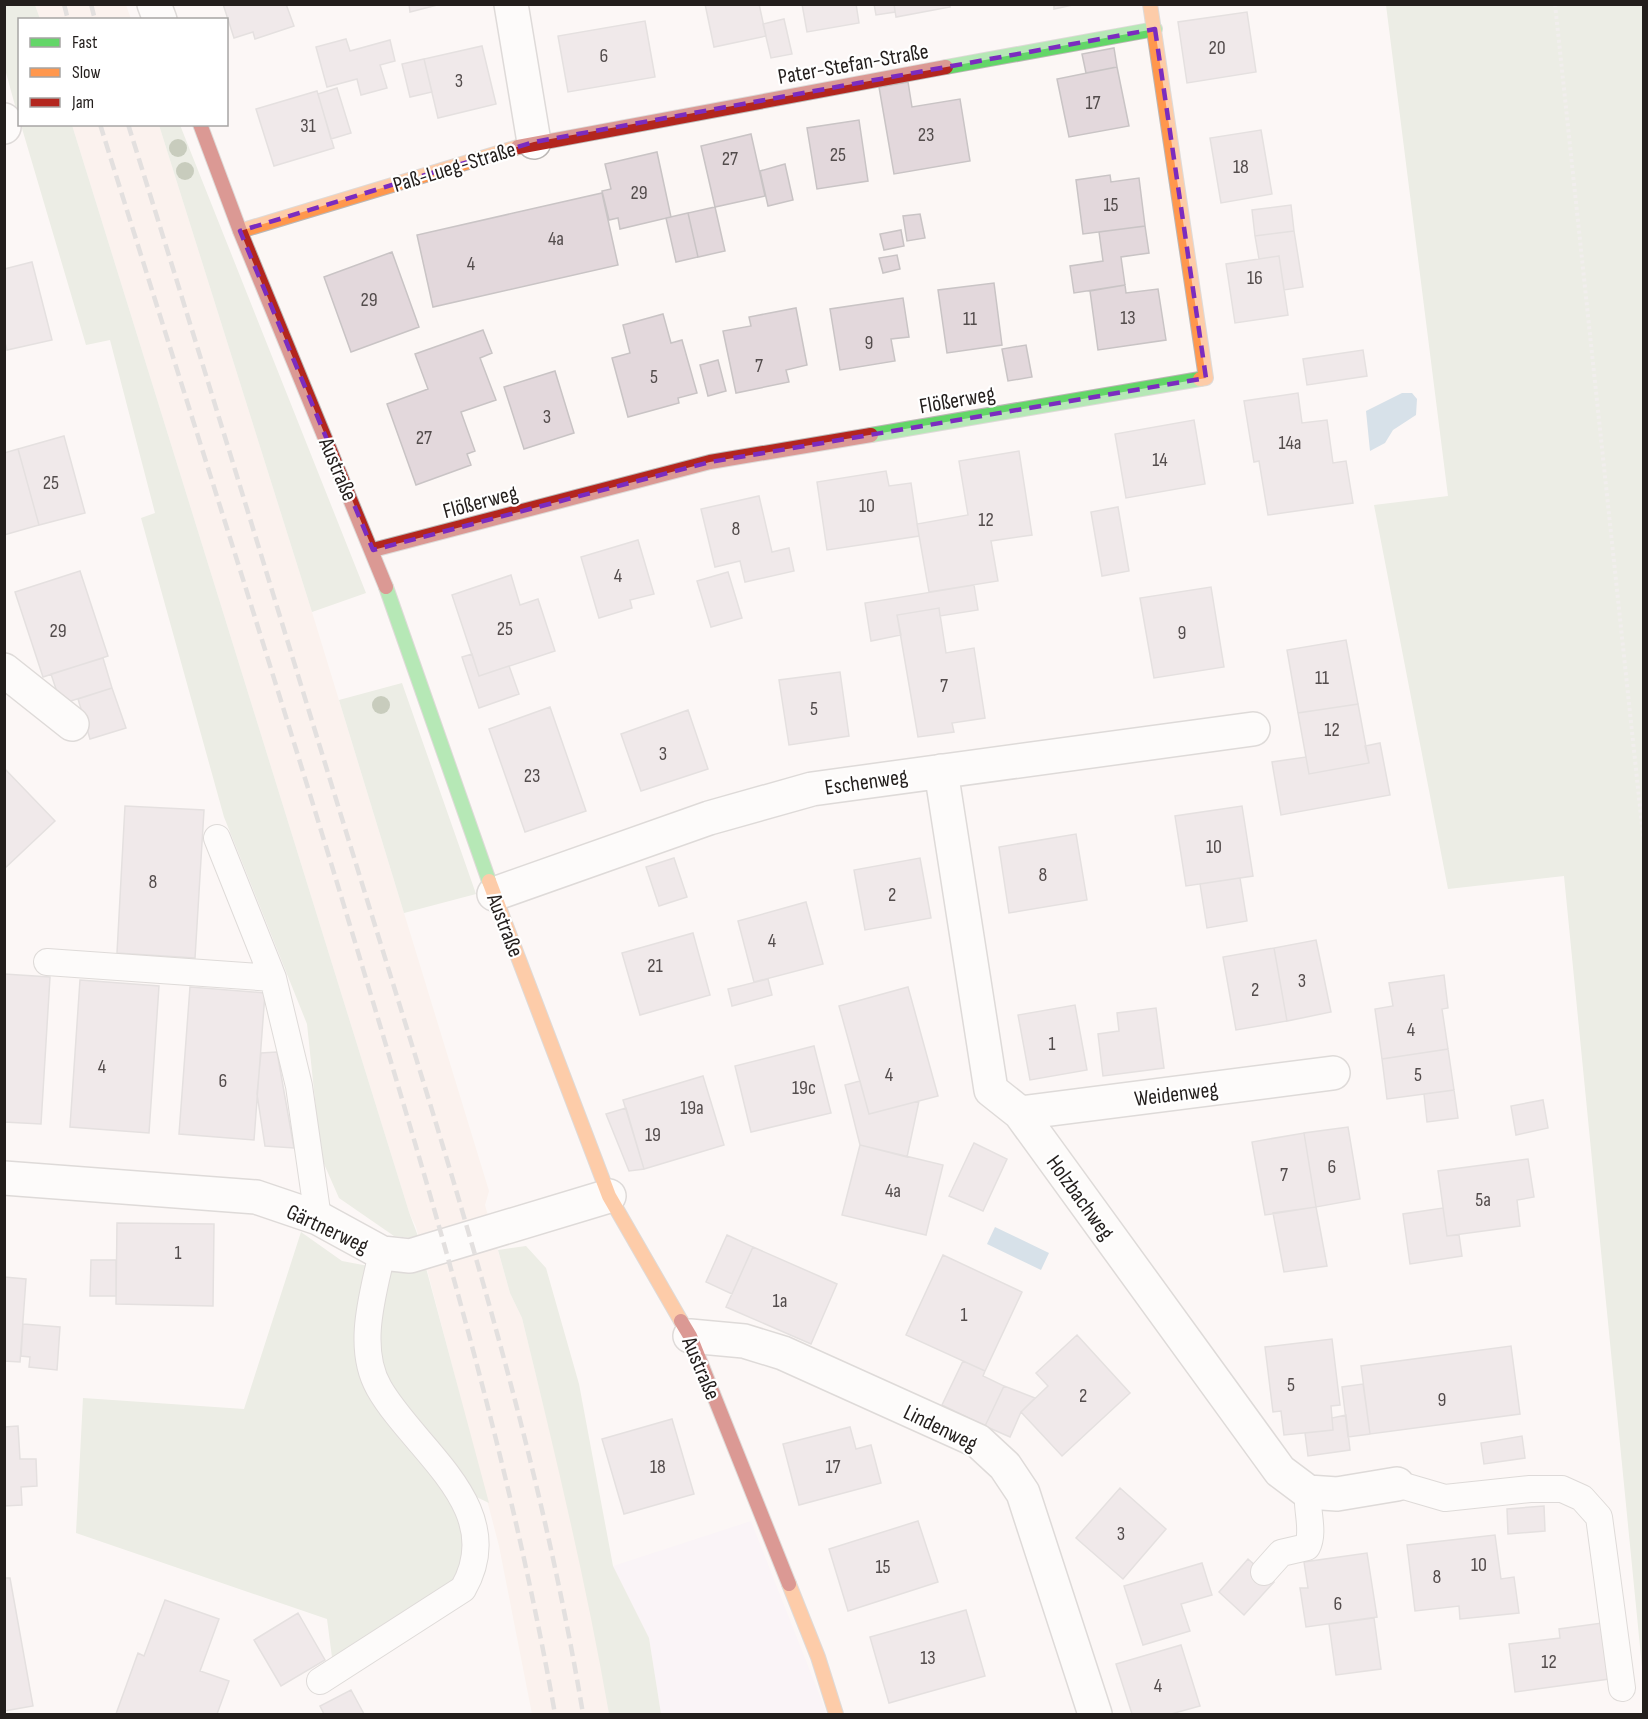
<svg xmlns="http://www.w3.org/2000/svg" width="1648" height="1719" viewBox="0 0 1648 1719" font-family="'Sofia Sans Condensed',sans-serif">
<style>
.industrial{fill:#f9eff8}
.built{fill:#faebe4}
.green{fill:#d9dfd0}
.water{fill:#acc5d9}
.building{fill:#e3d8dc;stroke:#c9c4c5;stroke-width:1.5}
.lines{fill:none;stroke-linecap:round;stroke-linejoin:round}
.lane-casing{stroke:#bbb7b5;stroke-width:28}
.street-casing{stroke:#bbb7b5;stroke-width:36}
.fast-casing{stroke:#bbb7b5;stroke-width:16}
.slow-casing{stroke:#bbb7b5;stroke-width:16}
.jam-casing{stroke:#bbb7b5;stroke-width:16}
.path{stroke:#e5e3e2;stroke-width:4;stroke-dasharray:3 3;stroke-linecap:butt}
.lane{stroke:#fffefe;stroke-width:26}
.street{stroke:#fffefe;stroke-width:33}
.fast{stroke:#63d668;stroke-width:14}
.slow{stroke:#ff974d;stroke-width:14}
.jam{stroke:#b3261e;stroke-width:14}
.rail{stroke:#c5c3c3;stroke-width:4.5;stroke-dasharray:12 6;stroke-linecap:butt}
.tree{fill:#8a9879}
.marked{fill:none;stroke:#7b2cbf;stroke-width:4.5;stroke-dasharray:12 8;stroke-linejoin:round}
.labels{text-anchor:middle;stroke-width:4.5;stroke-linejoin:round;paint-order:stroke}
.number-label{font-size:20px;fill:#534c4c}
.street-label{font-size:22px;fill:#231e1c;stroke:#fff}
</style>
<rect width="100%" height="100%" fill="#fcf7f5"/>
<!-- industrial -->
<path class="industrial" d="M 751,1521 L 827,1714 L 661,1714 L 649,1638 L 613,1566 Z"/>
<!-- built -->
<path class="built" d="M 35,5 L 126,5 L 131,19 L 40,19 Z
M 72,125 L 159,125 L 312,612 L 489,1191 L 485,1205 L 510,1293 L 522,1318 L 562,1481 L 594,1624 L 609,1714 L 532,1714 L 499,1546 L 416,1227 L 409,1212 Z"/>
<!-- green -->
<path class="green" d="M 5,5 L 35,5 L 40,19 L 20,20 L 19,120 L 5,69 Z
M 1386,5 L 1643,5 L 1643,1677 L 1564,876 L 1448,889 L 1374,505 L 1448,496 Z
M 21,125 L 72,125 L 409,1212 L 419,1239 L 394,1236 L 339,1198 L 321,1157 L 307,1024 L 224,817 L 141,518 L 155,513 L 110,340 L 86,345 Z
M 159,125 L 180,125 L 366,593 L 312,612 Z
M 402,683 L 476,894 L 404,913 L 339,700 Z
M 301,1232 L 342,1261 L 405,1273 L 426,1268 L 489,1503 L 464,1491 L 462,1563 L 450,1586 L 333,1665 L 327,1619 L 76,1533 L 83,1398 L 244,1409 Z
M 526,1246 L 546,1268 L 579,1384 L 613,1566 L 649,1638 L 661,1714 L 609,1714 C 586,1581 554,1449 522,1318 L 510,1293 L 498,1250 Z"/>
<!-- water -->
<path class="water" d="M 1402,393 L 1412,393 L 1417,399 L 1416,415 L 1393,430 L 1385,443 L 1370,451 L 1366,411 Z
M 995,1227 L 1049,1253 L 1041,1270 L 987,1244 Z"/>
<!-- building -->
<path class="building" d="M 223,4 L 286,4 L 294,26 L 255,39 L 253,32 L 234,38 Z
M 409,4 L 441,4 L 410,12 Z
M 705,4 L 759,4 L 766,36 L 714,47 Z
M 802,4 L 856,4 L 859,23 L 807,32 Z
M 874,4 L 894,4 L 895,12 L 876,15 Z
M 894,4 L 949,4 L 950,7 L 896,17 Z
M 1054,4 L 1077,4 L 1054,9 Z
M 1247,12 L 1256,72 L 1187,83 L 1178,22 Z
M 784,19 L 792,54 L 771,58 L 763,24 Z
M 645,21 L 655,77 L 568,92 L 558,36 Z
M 346,39 L 350,51 L 390,40 L 395,61 L 380,65 L 387,88 L 361,95 L 357,79 L 327,87 L 316,47 Z
M 482,46 L 496,104 L 438,118 L 424,59 Z
M 1114,48 L 1117,67 L 1086,73 L 1082,54 Z
M 424,59 L 432,92 L 410,97 L 402,64 Z
M 1117,67 L 1129,126 L 1069,137 L 1057,79 Z
M 908,82 L 912,107 L 960,99 L 970,161 L 894,174 L 879,87 Z
M 337,88 L 351,133 L 331,139 L 318,94 Z
M 317,91 L 334,148 L 274,166 L 256,109 Z
M 859,120 L 868,181 L 817,189 L 807,128 Z
M 1261,130 L 1272,194 L 1221,203 L 1210,138 Z
M 751,134 L 765,196 L 715,207 L 701,146 Z
M 657,152 L 671,217 L 620,229 L 618,218 L 609,220 L 602,191 L 611,189 L 605,164 Z
M 785,164 L 793,200 L 768,206 L 760,171 Z
M 1110,175 L 1111,182 L 1139,178 L 1145,226 L 1083,234 L 1076,180 Z
M 602,193 L 618,265 L 433,307 L 417,235 Z
M 1291,205 L 1294,231 L 1255,236 L 1252,210 Z
M 715,207 L 725,251 L 698,257 L 688,213 Z
M 688,213 L 698,257 L 676,262 L 666,218 Z
M 920,214 L 925,238 L 907,241 L 903,216 Z
M 1145,226 L 1149,253 L 1121,257 L 1125,285 L 1074,293 L 1070,266 L 1103,261 L 1099,232 Z
M 901,230 L 904,246 L 884,250 L 880,234 Z
M 1294,231 L 1303,287 L 1284,290 L 1279,256 L 1259,259 L 1255,236 Z
M 392,252 L 419,327 L 351,352 L 324,277 Z
M 897,255 L 900,269 L 883,273 L 879,258 Z
M 1279,256 L 1288,315 L 1235,323 L 1226,264 Z
M 32,262 L 52,340 L 7,350 L 4,339 L 4,269 Z
M 994,283 L 1002,345 L 947,353 L 938,290 Z
M 1125,285 L 1126,293 L 1158,289 L 1166,340 L 1098,350 L 1090,291 Z
M 903,298 L 909,337 L 891,339 L 895,361 L 840,370 L 830,309 Z
M 796,308 L 807,365 L 786,370 L 789,382 L 736,393 L 723,331 L 751,326 L 749,317 Z
M 663,314 L 671,343 L 682,340 L 697,393 L 678,398 L 679,403 L 628,417 L 612,358 L 630,353 L 623,325 Z
M 483,330 L 492,353 L 480,358 L 496,400 L 461,412 L 475,451 L 467,454 L 471,465 L 416,485 L 387,404 L 428,389 L 415,354 Z
M 1026,345 L 1032,377 L 1008,381 L 1002,349 Z
M 1363,350 L 1367,376 L 1307,385 L 1303,359 Z
M 718,360 L 726,391 L 708,396 L 700,365 Z
M 555,371 L 574,433 L 524,449 L 504,387 Z
M 1298,393 L 1302,423 L 1327,420 L 1333,463 L 1346,461 L 1353,503 L 1268,515 L 1259,461 L 1254,462 L 1244,401 Z
M 1194,420 L 1205,484 L 1126,498 L 1115,434 Z
M 64,436 L 85,513 L 39,525 L 18,449 Z
M 18,449 L 39,525 L 4,535 L 4,453 Z
M 1019,451 L 1032,535 L 991,541 L 998,581 L 929,592 L 917,524 L 968,515 L 959,461 Z
M 886,471 L 889,486 L 911,483 L 919,536 L 827,550 L 817,482 Z
M 759,496 L 772,552 L 789,548 L 794,571 L 745,582 L 740,561 L 715,567 L 701,509 Z
M 1118,507 L 1129,571 L 1102,576 L 1091,512 Z
M 638,540 L 654,594 L 630,600 L 632,608 L 599,618 L 581,557 Z
M 80,571 L 108,656 L 43,677 L 15,592 Z
M 728,572 L 742,618 L 711,627 L 697,581 Z
M 511,575 L 520,605 L 538,599 L 555,651 L 479,676 L 452,595 Z
M 974,585 L 978,610 L 940,616 L 939,608 L 897,615 L 901,635 L 871,641 L 865,603 Z
M 1211,587 L 1224,667 L 1154,678 L 1140,598 Z
M 939,608 L 946,653 L 974,648 L 985,718 L 952,723 L 954,732 L 918,737 L 897,615 Z
M 1346,640 L 1358,704 L 1298,713 L 1287,650 Z
M 472,654 L 479,676 L 509,666 L 519,694 L 479,708 L 462,657 Z
M 103,658 L 112,688 L 61,704 L 51,674 Z
M 840,672 L 849,736 L 789,745 L 779,680 Z
M 112,688 L 126,728 L 90,739 L 78,699 Z
M 1358,704 L 1369,763 L 1309,774 L 1298,713 Z
M 550,707 L 586,811 L 525,832 L 489,729 Z
M 688,710 L 708,769 L 641,791 L 621,734 Z
M 1380,743 L 1390,795 L 1281,815 L 1272,762 L 1306,757 L 1309,774 L 1369,763 L 1365,746 Z
M 4,768 L 55,821 L 4,869 Z
M 125,806 L 204,810 L 195,958 L 117,953 Z
M 1242,806 L 1253,876 L 1186,886 L 1175,816 Z
M 1076,834 L 1087,900 L 1009,913 L 999,847 Z
M 674,858 L 687,897 L 659,906 L 646,867 Z
M 920,858 L 931,918 L 865,930 L 854,870 Z
M 1240,878 L 1247,921 L 1207,928 L 1200,884 Z
M 806,902 L 823,964 L 754,982 L 738,921 Z
M 693,933 L 710,995 L 640,1015 L 622,953 Z
M 1316,940 L 1331,1012 L 1287,1021 L 1274,948 Z
M 1274,948 L 1287,1021 L 1236,1030 L 1223,957 Z
M 4,974 L 50,977 L 41,1124 L 4,1122 Z
M 1444,975 L 1448,1008 L 1442,1009 L 1448,1049 L 1382,1059 L 1375,1009 L 1393,1006 L 1389,983 Z
M 768,979 L 772,995 L 732,1006 L 728,989 Z
M 80,980 L 159,986 L 149,1133 L 70,1127 Z
M 190,987 L 265,993 L 254,1140 L 179,1134 Z
M 908,987 L 938,1096 L 869,1114 L 839,1006 Z
M 1075,1005 L 1087,1070 L 1030,1080 L 1018,1015 Z
M 1156,1008 L 1164,1068 L 1103,1076 L 1098,1034 L 1119,1031 L 1117,1013 Z
M 814,1046 L 831,1113 L 751,1132 L 735,1066 Z
M 1448,1049 L 1454,1090 L 1387,1099 L 1382,1059 Z
M 277,1052 L 294,1148 L 265,1146 L 257,1094 L 261,1053 Z
M 703,1076 L 724,1145 L 644,1169 L 623,1100 Z
M 860,1081 L 869,1114 L 919,1101 L 907,1157 L 860,1145 L 845,1085 Z
M 1454,1090 L 1458,1118 L 1427,1122 L 1424,1094 Z
M 1543,1100 L 1548,1128 L 1516,1135 L 1511,1106 Z
M 626,1108 L 644,1169 L 629,1171 L 606,1114 Z
M 1348,1127 L 1360,1199 L 1316,1207 L 1304,1133 Z
M 1304,1133 L 1316,1207 L 1265,1215 L 1252,1142 Z
M 974,1143 L 1007,1159 L 983,1211 L 949,1196 Z
M 860,1145 L 943,1165 L 926,1235 L 842,1215 Z
M 1528,1159 L 1534,1197 L 1517,1200 L 1520,1226 L 1447,1236 L 1438,1171 Z
M 1316,1207 L 1327,1266 L 1284,1272 L 1273,1213 Z
M 1443,1208 L 1447,1236 L 1459,1235 L 1462,1256 L 1410,1264 L 1403,1214 Z
M 117,1223 L 214,1224 L 213,1306 L 116,1304 Z
M 727,1235 L 753,1247 L 732,1294 L 706,1282 Z
M 753,1247 L 837,1284 L 811,1344 L 726,1307 Z
M 943,1255 L 1022,1292 L 985,1371 L 906,1335 Z
M 91,1260 L 116,1260 L 116,1296 L 90,1296 Z
M 4,1277 L 26,1279 L 20,1362 L 4,1361 Z
M 23,1324 L 60,1327 L 57,1370 L 29,1367 L 30,1357 L 21,1356 Z
M 1077,1335 L 1130,1393 L 1062,1456 L 1021,1412 L 1048,1386 L 1036,1373 Z
M 1332,1339 L 1340,1405 L 1331,1406 L 1333,1430 L 1284,1435 L 1281,1411 L 1273,1412 L 1265,1347 Z
M 1511,1346 L 1520,1414 L 1370,1434 L 1361,1366 Z
M 963,1361 L 985,1371 L 983,1376 L 1004,1386 L 985,1426 L 942,1405 Z
M 1363,1384 L 1370,1434 L 1348,1437 L 1342,1387 Z
M 1004,1386 L 1035,1398 L 1021,1412 L 1010,1437 L 985,1426 Z
M 1346,1415 L 1350,1450 L 1308,1456 L 1305,1433 L 1333,1430 L 1332,1418 Z
M 672,1419 L 694,1494 L 624,1514 L 602,1439 Z
M 18,1426 L 20,1459 L 36,1459 L 37,1486 L 21,1487 L 22,1505 L 4,1506 L 4,1427 Z
M 850,1427 L 856,1449 L 871,1445 L 881,1483 L 799,1505 L 783,1444 Z
M 1522,1436 L 1525,1458 L 1484,1464 L 1481,1443 Z
M 1120,1488 L 1166,1529 L 1123,1579 L 1076,1538 Z
M 1544,1506 L 1545,1531 L 1508,1534 L 1507,1509 Z
M 918,1521 L 938,1582 L 848,1611 L 829,1549 Z
M 1495,1535 L 1501,1579 L 1514,1577 L 1519,1613 L 1460,1619 L 1459,1606 L 1415,1611 L 1407,1545 Z
M 1367,1553 L 1377,1617 L 1306,1627 L 1300,1588 L 1308,1588 L 1304,1562 Z
M 1248,1559 L 1274,1582 L 1244,1615 L 1219,1592 Z
M 1202,1563 L 1212,1595 L 1181,1604 L 1190,1631 L 1143,1645 L 1124,1586 Z
M 4,1578 L 10,1578 L 33,1706 L 4,1711 Z
M 165,1600 L 219,1619 L 200,1671 L 229,1681 L 217,1714 L 116,1714 L 138,1653 L 144,1656 Z
M 966,1610 L 985,1676 L 889,1703 L 870,1637 Z
M 298,1613 L 325,1660 L 281,1686 L 254,1640 Z
M 1374,1618 L 1381,1669 L 1336,1675 L 1329,1624 Z
M 1602,1623 L 1609,1679 L 1515,1692 L 1509,1644 L 1560,1638 L 1559,1629 Z
M 1181,1645 L 1200,1706 L 1171,1714 L 1132,1714 L 1116,1664 Z
M 351,1690 L 364,1714 L 324,1714 L 320,1706 Z"/>
<g class="lines">
<!-- lane casing -->
<g class="lane-casing">
<path id="lane" d="M 217,838 L 273,978 L 299,1086 L 318,1218
M 47,962 L 273,978
M 1397,1484 L 1445,1498 L 1530,1489 L 1562,1489 L 1582,1498 L 1599,1517 L 1622,1688
M 1264,1572 L 1281,1553 L 1307,1547 C 1315,1532 1306,1510 1308,1492
M 320,1681 L 463,1589 C 510,1508 414,1450 379,1388 C 356,1348 373,1294 382,1253"/>
</g>
<!-- street casing -->
<g class="street-casing">
<path id="street" d="M 154,4 L 160,20
M 511,4 L 534,142
M 4,120 L 4,127
M 4,670 L 72,724
M 941,771 L 991,1090 L 1020,1113 L 1280,1471 L 1308,1492 L 1337,1494 L 1397,1484
M 494,894 L 709,818 L 812,789 L 1253,729
M 1020,1113 L 1333,1073
M 4,1178 L 256,1197 L 318,1218 L 382,1253 L 410,1256 L 609,1196
M 690,1336 L 744,1341 L 783,1353 L 978,1441 L 1005,1466 L 1023,1493 L 1095,1714"/>
</g>
<!-- fast casing -->
<g class="fast-casing">
<path id="fast" d="M 946,67 L 1155,29
M 871,435 L 1200,379
M 386,587 L 489,881"/>
</g>
<!-- slow casing -->
<g class="slow-casing">
<path id="slow" d="M 1150,4 L 1206,378 L 1200,379
M 240,231 L 518,147
M 489,881 L 609,1196 L 681,1321
M 789,1584 L 818,1657 L 836,1714"/>
</g>
<!-- jam casing -->
<g class="jam-casing">
<path id="jam" d="M 200,124 L 240,231 L 386,587
M 518,147 L 946,67
M 373,550 L 710,462 L 871,435
M 681,1321 L 690,1336 L 789,1584"/>
</g>
<!-- path -->
<path class="path" d="M 1555,4 L 1644,845"/>
<!-- lane -->
<use href="#lane" class="lane"/>
<!-- street -->
<use href="#street" class="street"/>
<!-- fast -->
<use href="#fast" class="fast"/>
<!-- slow -->
<use href="#slow" class="slow"/>
<!-- jam -->
<use href="#jam" class="jam"/>
<!-- rail -->
<path class="rail" d="M 64,4 L 68,20
M 91,4 L 95,20
M 100,124 C 189,410 281,695 367,982 C 440,1224 511,1466 555,1714
M 128,124 C 211,389 291,654 373,919 C 454,1181 538,1443 583,1714"/>
</g>
<!-- trees -->
<g class="tree">
<circle cx="178" cy="148" r="9"/>
<circle cx="185" cy="171" r="9"/>
<circle cx="381" cy="705" r="9"/>
</g>
<!-- marked area -->
<path d="M0 0H1648V1719H0ZM 1155,29 L 1206,378 L 710,462 L 373,550 L 240,231 L 534,142 Z" fill="#fcf7f5" fill-opacity=".55" fill-rule="evenodd"/>
<path class="marked" d="M 1155,29 L 1206,378 L 710,462 L 373,550 L 240,231 L 534,142 Z"/>
<g class="labels">
<!-- number labels -->
<g class="number-label">
<text x="1217" y="54">20</text>
<text x="604" y="62">6</text>
<text x="459" y="87">3</text>
<text x="1093" y="109">17</text>
<text x="308" y="132">31</text>
<text x="926" y="141">23</text>
<text x="838" y="161">25</text>
<text x="730" y="165">27</text>
<text x="1241" y="173">18</text>
<text x="639" y="199">29</text>
<text x="1111" y="211">15</text>
<text x="556" y="245">4a</text>
<text x="471" y="270">4</text>
<text x="1255" y="284">16</text>
<text x="369" y="306">29</text>
<text x="1128" y="324">13</text>
<text x="970" y="325">11</text>
<text x="869" y="349">9</text>
<text x="759" y="372">7</text>
<text x="654" y="383">5</text>
<text x="547" y="423">3</text>
<text x="424" y="444">27</text>
<text x="1290" y="449">14a</text>
<text x="1160" y="466">14</text>
<text x="51" y="489">25</text>
<text x="867" y="512">10</text>
<text x="986" y="526">12</text>
<text x="736" y="535">8</text>
<text x="618" y="582">4</text>
<text x="505" y="635">25</text>
<text x="58" y="637">29</text>
<text x="1182" y="639">9</text>
<text x="1322" y="684">11</text>
<text x="944" y="692">7</text>
<text x="814" y="715">5</text>
<text x="1332" y="736">12</text>
<text x="663" y="760">3</text>
<text x="532" y="782">23</text>
<text x="1214" y="853">10</text>
<text x="1043" y="881">8</text>
<text x="153" y="888">8</text>
<text x="892" y="901">2</text>
<text x="772" y="947">4</text>
<text x="655" y="972">21</text>
<text x="1302" y="987">3</text>
<text x="1255" y="996">2</text>
<text x="1411" y="1036">4</text>
<text x="1052" y="1050">1</text>
<text x="102" y="1073">4</text>
<text x="889" y="1081">4</text>
<text x="1418" y="1081">5</text>
<text x="223" y="1087">6</text>
<text x="804" y="1094">19c</text>
<text x="692" y="1114">19a</text>
<text x="653" y="1141">19</text>
<text x="1332" y="1173">6</text>
<text x="1284" y="1181">7</text>
<text x="893" y="1197">4a</text>
<text x="1483" y="1206">5a</text>
<text x="178" y="1259">1</text>
<text x="780" y="1307">1a</text>
<text x="964" y="1321">1</text>
<text x="1291" y="1391">5</text>
<text x="1083" y="1402">2</text>
<text x="1442" y="1406">9</text>
<text x="658" y="1473">18</text>
<text x="833" y="1473">17</text>
<text x="1121" y="1540">3</text>
<text x="1479" y="1571">10</text>
<text x="883" y="1573">15</text>
<text x="1437" y="1583">8</text>
<text x="1338" y="1610">6</text>
<text x="928" y="1664">13</text>
<text x="1549" y="1668">12</text>
<text x="1158" y="1692">4</text>
</g>
<!-- street labels -->
<g class="street-label">
<text transform="translate(853 63) rotate(-10)" y="8">Pater-Stefan-Straße</text>
<text transform="translate(454 166) rotate(-17)" y="8">Paß-Lueg-Straße</text>
<text transform="translate(957 399) rotate(-10)" y="8">Flößerweg</text>
<text transform="translate(339 469) rotate(67)" y="8">Austraße</text>
<text transform="translate(480 501) rotate(-15)" y="8">Flößerweg</text>
<text transform="translate(866 781) rotate(-8)" y="8">Eschenweg</text>
<text transform="translate(506 925) rotate(69)" y="8">Austraße</text>
<text transform="translate(1176 1093) rotate(-7)" y="8">Weidenweg</text>
<text transform="translate(1081 1197) rotate(54)" y="8">Holzbachweg</text>
<text transform="translate(328 1228) rotate(25)" y="8">Gärtnerweg</text>
<text transform="translate(702 1368) rotate(67)" y="8">Austraße</text>
<text transform="translate(941 1427) rotate(26)" y="8">Lindenweg</text>
</g>
</g>
<!-- border -->
<rect width="1648" height="1719" fill="none" stroke="#231e1c" stroke-width="12"/>
<!-- legend -->
<rect x="18" y="18" width="210" height="108" fill="#ffffff" stroke="#a7a5a4" stroke-width="1.5"/>
<rect x="30" y="38" width="30" height="9" fill="#63d668" stroke="#a7a5a4" stroke-width="1.5"/>
<text x="72" y="48" font-size="18" fill="#231e1c">Fast</text>
<rect x="30" y="68" width="30" height="9" fill="#ff974d" stroke="#a7a5a4" stroke-width="1.5"/>
<text x="72" y="78" font-size="18" fill="#231e1c">Slow</text>
<rect x="30" y="98" width="30" height="9" fill="#b3261e" stroke="#a7a5a4" stroke-width="1.5"/>
<text x="72" y="108" font-size="18" fill="#231e1c">Jam</text>
</svg>
